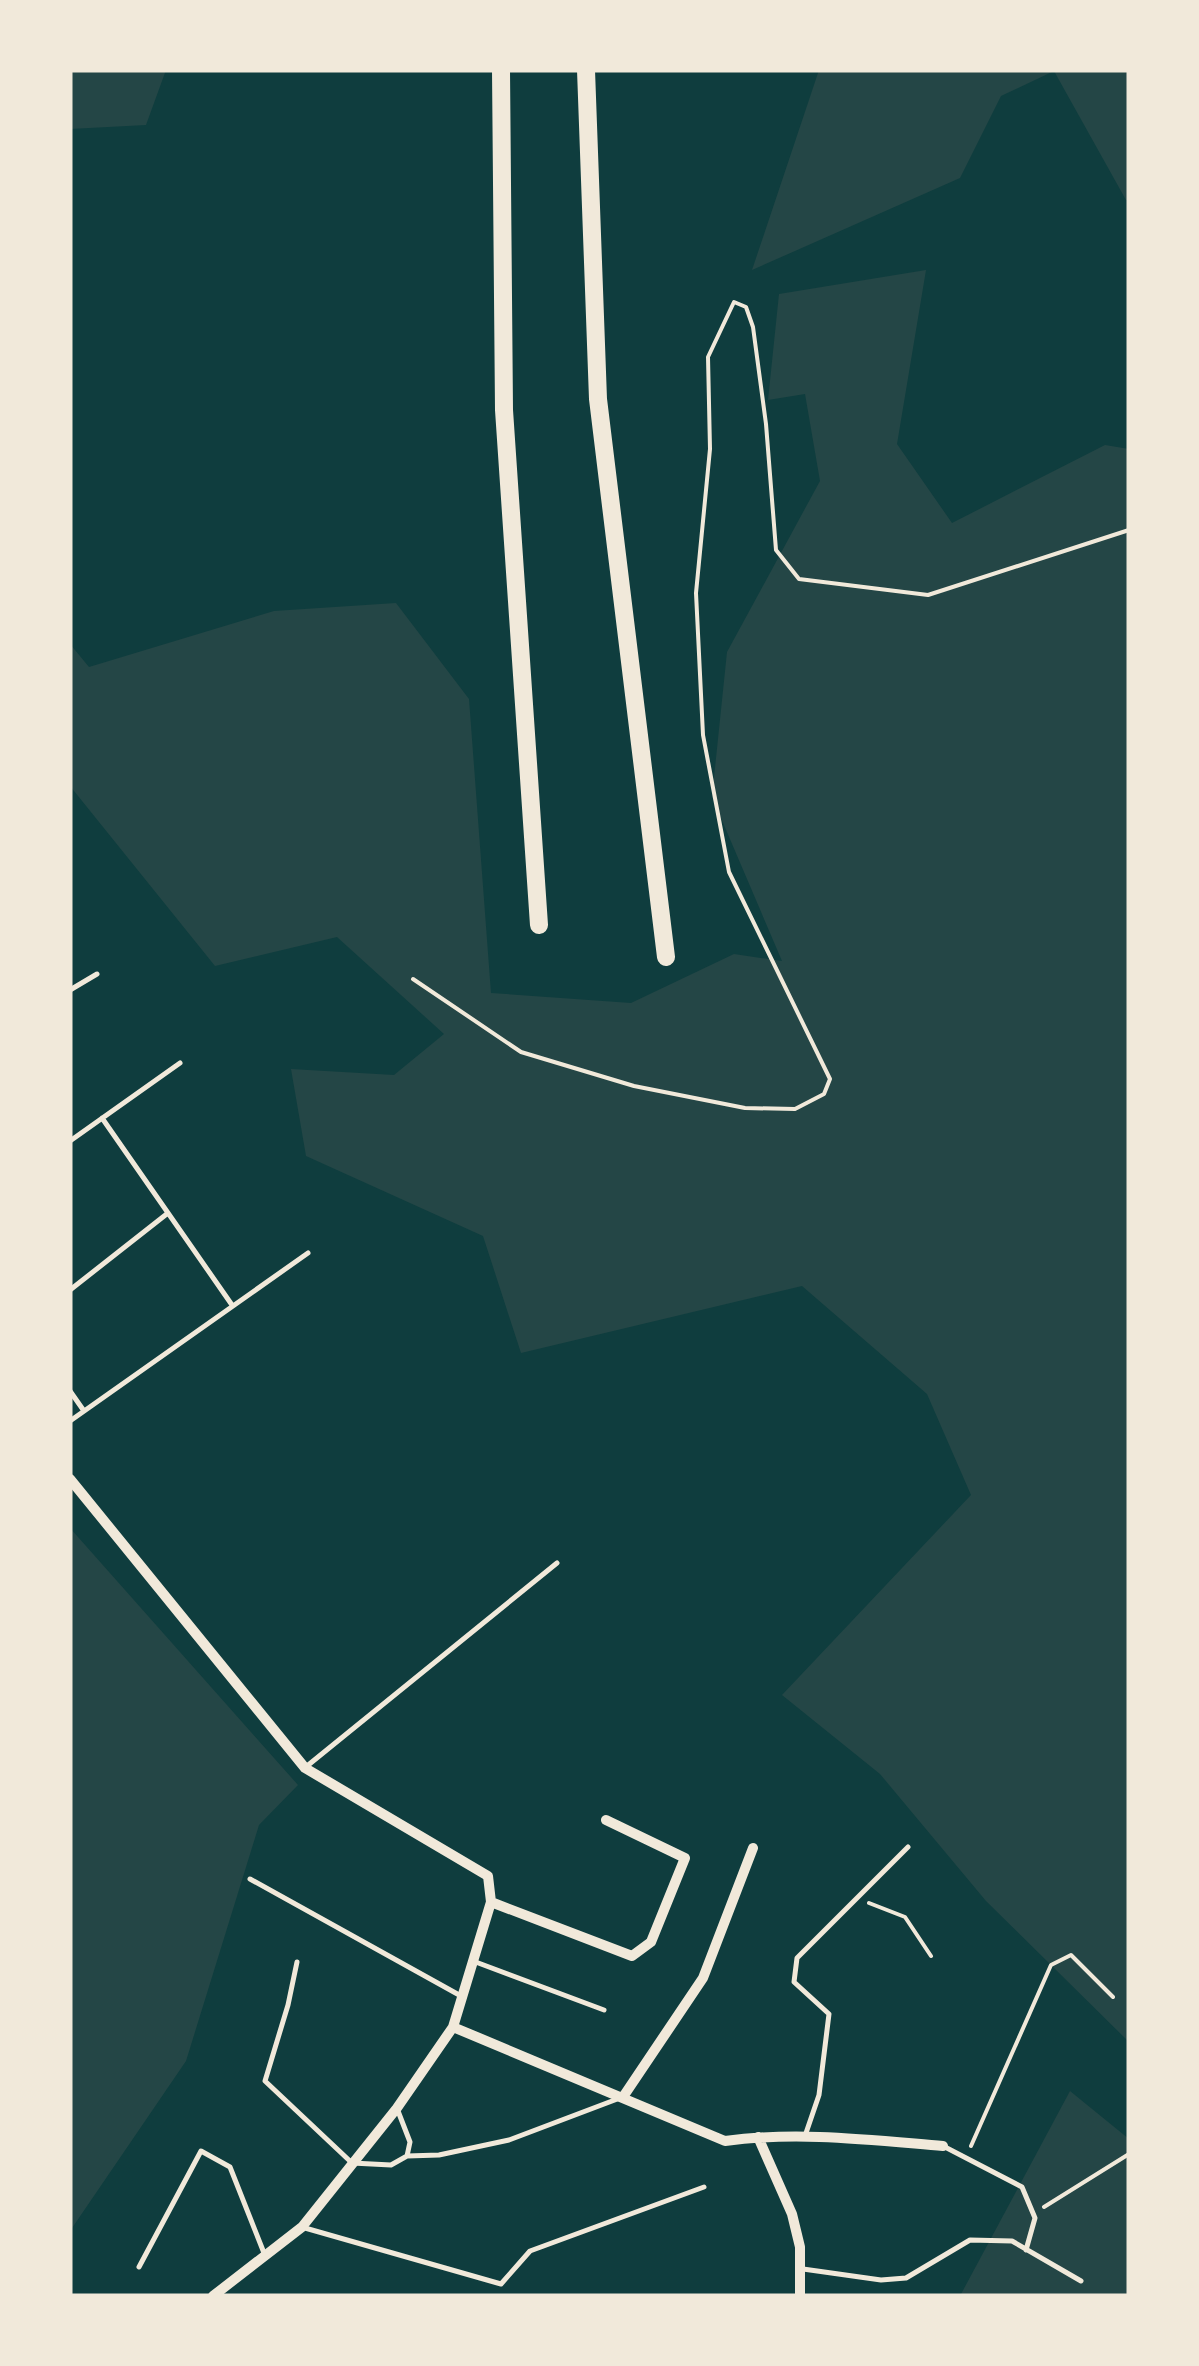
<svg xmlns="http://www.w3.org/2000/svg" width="1199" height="2366" viewBox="0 0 1199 2366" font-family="'IBM Plex Sans',sans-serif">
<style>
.green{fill:#244646}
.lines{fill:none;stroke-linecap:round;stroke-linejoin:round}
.path{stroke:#f1e9da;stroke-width:4}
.service{stroke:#f1e9da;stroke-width:5}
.minor{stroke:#f1e9da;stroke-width:10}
.motorway{stroke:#f1e9da;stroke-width:18}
</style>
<rect width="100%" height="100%" fill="#0f3d3e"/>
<!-- green -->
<path class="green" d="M 70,70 L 166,70 L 146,125 L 70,129 Z
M 819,70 L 1129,70 L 1129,200 L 1126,200 L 1054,71 L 1001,96 L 960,178 L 752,270 Z
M 926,270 L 897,444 L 952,523 L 1105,445 L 1129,449 L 1129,2042 L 986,1901 L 880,1774 L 782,1695 L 971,1495 L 927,1394 L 802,1286 L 521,1353 L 483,1236 L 306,1156 L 291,1069 L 394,1075 L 444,1034 L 337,937 L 215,966 L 70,786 L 70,644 L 89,667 L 274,611 L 396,603 L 469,699 L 491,993 L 631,1003 L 734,954 L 782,961 L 712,797 L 727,652 L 820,481 L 805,394 L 768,400 L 779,294 Z
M 70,1528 L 298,1785 L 259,1825 L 186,2061 L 70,2231 Z
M 1070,2091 L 1129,2139 L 1129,2296 L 960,2296 Z"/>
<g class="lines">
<!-- path -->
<path class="path" d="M 413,979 L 521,1052 L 634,1086 L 745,1108 L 795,1109 L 824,1094 L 830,1079 L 729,872 L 703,735 L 696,593 L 710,449 L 708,357 L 734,302 L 746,307 L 753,327 L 766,424 L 776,550 L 799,579 L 928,595 L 1129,530
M 869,1903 L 905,1917 L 931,1956
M 971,2146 L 1051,1965 L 1071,1955 L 1113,1997
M 1044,2207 L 1129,2154"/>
<!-- service -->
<path class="service" d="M 70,990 L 97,974
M 102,1118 L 232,1305
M 70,1141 L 180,1063
M 70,1290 L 168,1213
M 70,1391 L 84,1411
M 70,1421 L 308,1253
M 307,1766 L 557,1563
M 250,1879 L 461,1996
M 473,1961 L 604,2010
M 297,1962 L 288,2005 L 265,2081 L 352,2163 L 391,2165 L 407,2156 L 439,2155 L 509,2140 L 620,2098
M 398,2111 L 410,2142 L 407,2156
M 806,2133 L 819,2095 L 829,2014 L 794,1982 L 797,1958 L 908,1847
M 943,2146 L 1022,2187 L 1035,2218 L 1026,2250
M 305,2228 L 501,2284 L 530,2251 L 704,2187
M 139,2267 L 201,2151 L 230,2167 L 264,2253
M 803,2269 L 881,2280 L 906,2278 L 970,2240 L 1012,2241 L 1081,2281"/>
<!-- minor -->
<path class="minor" d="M 70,1479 L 305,1768 L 488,1876 L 491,1902 L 453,2027 L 397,2108 L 302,2227 L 213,2296
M 491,1902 L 632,1956 L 651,1942 L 685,1858 L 606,1820
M 453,2027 L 725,2141 C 797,2131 871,2140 943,2146
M 623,2097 L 703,1978 L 753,1848
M 758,2137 L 792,2214 L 800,2247 L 800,2296"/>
<!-- motorway -->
<path class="motorway" d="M 501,70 L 504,410 L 539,925
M 586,70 L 598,399 L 666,957"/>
</g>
<!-- border -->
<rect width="1199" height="2366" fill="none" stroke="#f1e9da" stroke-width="145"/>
</svg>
